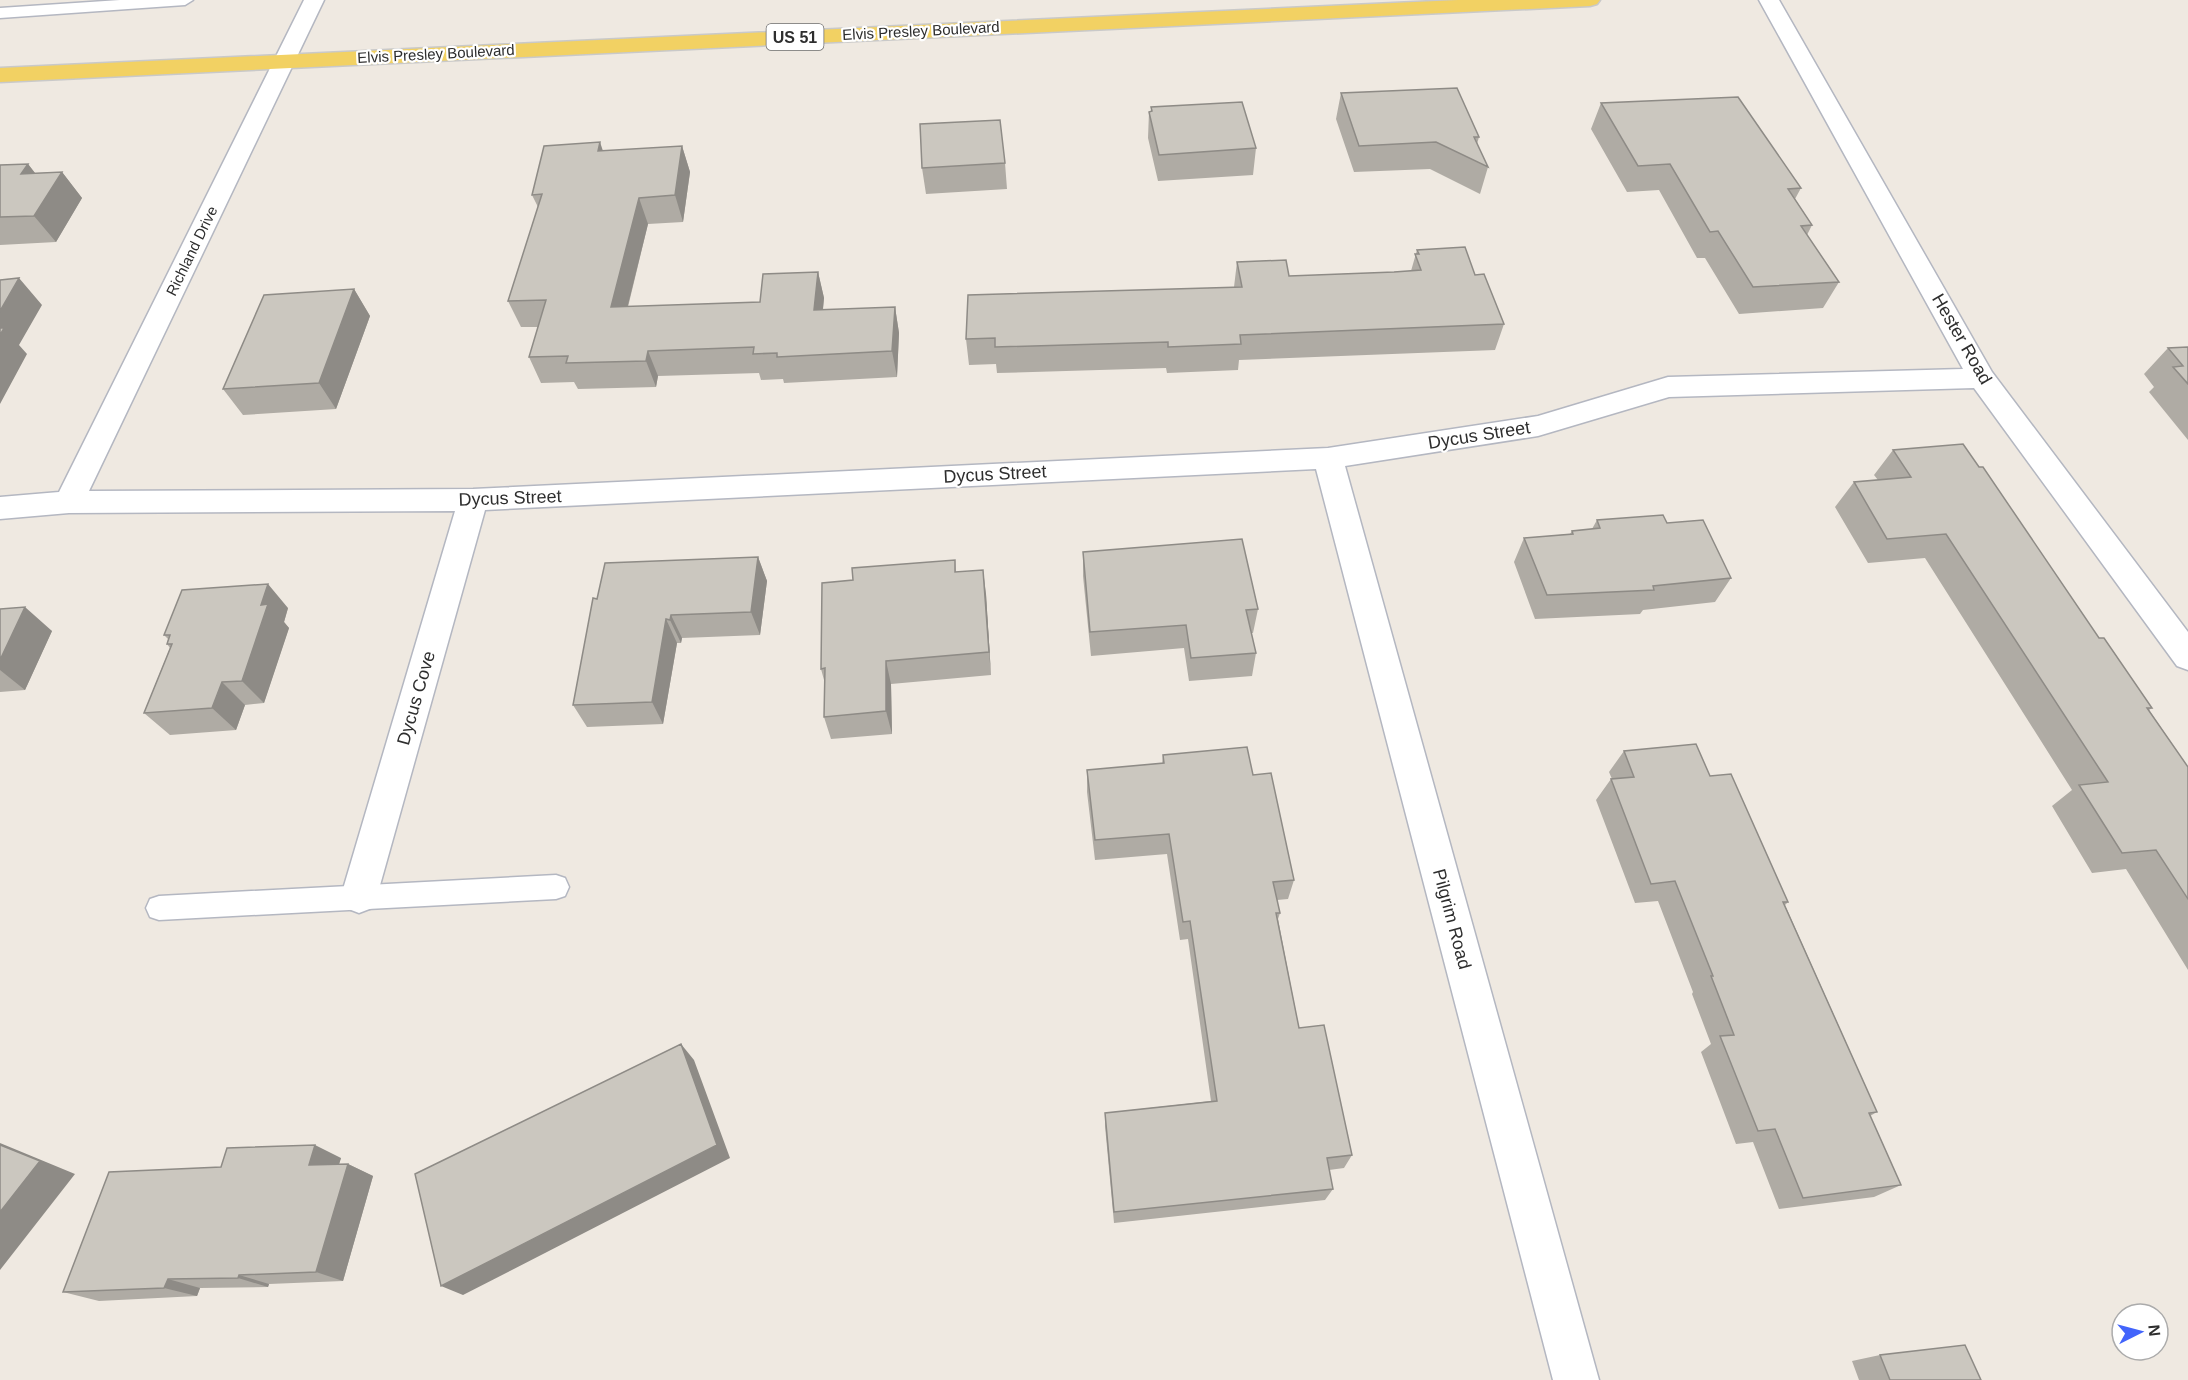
<svg xmlns="http://www.w3.org/2000/svg" width="2188" height="1380" viewBox="0 0 2188 1380" font-family="Arial,sans-serif">
<style>
.lines{fill:none;stroke-linecap:round;stroke-linejoin:round}
.service-casing{stroke:#b4b7c1;stroke-width:3}
.minor-casing{stroke:#b4b7c1;stroke-width:3}
.primary-casing{stroke:#c9c9c9;stroke-width:3}
.service{fill:#fff;fill-rule:evenodd}
.minor{fill:#fff;fill-rule:evenodd}
.primary{fill:#f2d163;fill-rule:evenodd}
.wall{fill:#afaba4}
.shaded-wall{fill:#8e8b86}
.building{fill:#cbc7bf;stroke:#8e8b86;stroke-width:1.5}
.labels{text-anchor:middle;stroke-width:4.5;stroke-linejoin:round;paint-order:stroke}
.far-street-label{font-size:15px;fill:#2e2e2e;stroke:#fff}
.shield{fill:#fff;stroke:#6d6d6d;stroke-width:1.5}
.shield-label{font-size:16px;font-weight:bold;fill:#2e2e2e}
.street-label{font-size:18px;fill:#2e2e2e;stroke:#fff}
</style>
<rect width="100%" height="100%" fill="#efe9e1"/>
<g class="lines">
<!-- service casing -->
<g class="service-casing">
<path id="service" d="M 120,0 L 193,0 L 185,5 L 0,18 L 0,8 Z
M 556,875 L 565,878 L 569,887 L 565,896 L 556,899 L 159,920 L 150,917 L 146,908 L 150,899 L 159,896 Z"/>
</g>
<!-- minor casing -->
<g class="minor-casing">
<path id="minor" d="M 304,0 L 324,0 L 89,491 L 473,489 L 1328,448 L 1538,416 L 1668,377 L 1963,369 L 1759,0 L 1779,0 L 1992,372 L 2188,632 L 2188,670 L 2177,666 L 1974,388 L 1669,397 L 1538,436 L 1345,466 L 1599,1380 L 1553,1380 L 1316,469 L 485,510 L 377,896 L 372,908 L 359,913 L 346,908 L 341,896 L 455,511 L 69,513 L 0,519 L 0,497 L 59,492 Z"/>
</g>
<!-- primary casing -->
<g class="primary-casing">
<path id="primary" d="M 1458,0 L 1600,0 L 1597,4 L 1590,6 L 0,82 L 0,68 Z"/>
</g>
<!-- service -->
<use href="#service" class="service"/>
<!-- minor -->
<use href="#minor" class="minor"/>
<!-- primary -->
<use href="#primary" class="primary"/>
</g>
<!-- wall -->
<path class="wall" d="M 1341,93 L 1479,137 L 1477,144 L 1488,167 L 1480,194 L 1430,169 L 1354,172 L 1336,119 Z
M 1601,103 L 1801,188 L 1795,199 L 1812,225 L 1807,235 L 1839,282 L 1823,308 L 1739,314 L 1705,258 L 1697,258 L 1659,190 L 1627,192 L 1591,129 Z
M 1151,107 L 1256,148 L 1253,175 L 1158,181 L 1148,138 L 1149,112 L 1151,111 Z
M 682,146 L 690,172 L 683,222 L 648,224 L 628,307 L 760,302 L 818,272 L 824,298 L 823,310 L 895,307 L 899,333 L 897,377 L 784,383 L 783,379 L 761,380 L 759,373 L 658,376 L 656,387 L 578,389 L 574,382 L 541,383 L 529,357 L 538,327 L 521,327 L 508,301 L 538,207 L 532,195 L 603,151 Z
M 1005,163 L 1007,189 L 926,194 L 922,168 Z
M 28,164 L 35,173 L 62,172 L 82,198 L 56,242 L 0,245 L 0,165 Z
M 1417,250 L 1475,275 L 1504,324 L 1495,350 L 1239,360 L 1238,370 L 1167,373 L 1166,368 L 997,373 L 996,364 L 969,365 L 966,339 L 1234,287 L 1237,262 L 1289,276 L 1394,272 L 1411,271 Z
M 354,289 L 370,316 L 336,409 L 243,415 L 223,389 Z
M 2188,347 L 2188,440 L 2149,392 L 2154,387 L 2144,374 L 2168,348 Z
M 1893,450 L 2099,638 L 2152,708 L 2149,710 L 2188,767 L 2188,970 L 2126,869 L 2092,873 L 2052,806 L 2072,790 L 1925,558 L 1868,563 L 1835,507 L 1854,482 L 1878,480 L 1874,475 Z
M 1597,520 L 1667,523 L 1731,578 L 1715,602 L 1643,610 L 1640,614 L 1535,619 L 1514,562 L 1524,538 L 1570,534 L 1572,531 L 1592,529 Z
M 1083,552 L 1258,609 L 1253,633 L 1251,633 L 1256,653 L 1252,676 L 1189,681 L 1184,648 L 1091,656 L 1083,576 Z
M 758,557 L 767,581 L 760,635 L 682,638 L 681,643 L 677,643 L 663,724 L 587,727 L 573,705 L 597,599 Z
M 955,560 L 956,572 L 986,594 L 991,675 L 891,684 L 892,734 L 831,739 L 824,717 L 824,680 L 821,669 L 853,580 Z
M 288,608 L 284,622 L 289,628 L 264,703 L 245,705 L 236,730 L 170,735 L 144,713 L 170,648 L 167,644 L 168,639 L 164,635 Z
M 0,609 L 52,631 L 25,690 L 0,692 Z
M 1624,751 L 1710,776 L 1788,902 L 1785,905 L 1877,1112 L 1870,1116 L 1901,1185 L 1874,1197 L 1779,1209 L 1753,1142 L 1736,1144 L 1701,1052 L 1711,1044 L 1692,994 L 1693,992 L 1658,901 L 1635,903 L 1596,800 L 1611,779 L 1612,779 L 1609,772 Z
M 1163,755 L 1253,775 L 1294,880 L 1288,899 L 1277,900 L 1280,913 L 1278,919 L 1299,1028 L 1352,1155 L 1344,1168 L 1329,1170 L 1333,1189 L 1325,1200 L 1114,1223 L 1105,1126 L 1105,1113 L 1211,1101 L 1188,939 L 1180,940 L 1167,854 L 1095,860 L 1087,792 L 1087,770 L 1162,764 Z
M 341,1158 L 339,1164 L 348,1164 L 373,1176 L 343,1281 L 269,1284 L 268,1287 L 200,1288 L 197,1296 L 99,1301 L 63,1292 L 221,1167 Z
M 1880,1355 L 1981,1380 L 1859,1380 L 1852,1361 Z"/>
<!-- shaded-wall -->
<path class="shaded-wall" d="M 600,142 L 609,169 L 598,151 Z
M 682,146 L 690,172 L 683,222 L 675,195 Z
M 28,164 L 48,190 L 21,174 Z
M 62,172 L 82,198 L 56,242 L 34,216 Z
M 639,198 L 648,224 L 621,333 L 611,307 Z
M 818,272 L 824,298 L 820,336 L 814,310 Z
M 19,278 L 42,305 L 19,345 L 27,354 L 0,404 L 0,311 Z
M 354,289 L 370,316 L 336,409 L 319,383 Z
M 895,307 L 899,333 L 897,377 L 892,351 Z
M 648,351 L 658,376 L 656,387 L 646,361 Z
M 758,557 L 767,581 L 760,635 L 751,612 Z
M 983,570 L 986,594 L 991,675 L 989,652 Z
M 268,584 L 288,608 L 284,622 L 289,628 L 264,703 L 242,681 L 261,605 Z
M 25,607 L 52,631 L 25,690 L 0,670 L 0,660 Z
M 671,615 L 682,638 L 681,643 L 670,620 Z
M 666,619 L 677,643 L 663,724 L 652,702 Z
M 886,661 L 891,684 L 892,734 L 886,711 Z
M 222,682 L 245,705 L 236,730 L 212,708 Z
M 681,1044 L 694,1060 L 730,1158 L 463,1295 L 441,1286 Z
M 0,1143 L 75,1174 L 0,1270 Z
M 315,1145 L 341,1158 L 335,1177 L 309,1165 Z
M 348,1164 L 373,1176 L 343,1281 L 316,1272 Z
M 239,1275 L 269,1284 L 268,1287 L 238,1278 Z
M 168,1279 L 200,1288 L 197,1296 L 164,1288 Z"/>
<!-- building -->
<path class="building" d="M 1457,88 L 1479,137 L 1474,137 L 1488,167 L 1436,142 L 1359,146 L 1341,93 Z
M 1738,97 L 1801,188 L 1788,189 L 1812,225 L 1801,226 L 1839,282 L 1753,287 L 1718,231 L 1710,232 L 1670,164 L 1638,166 L 1601,103 Z
M 1242,102 L 1256,148 L 1159,155 L 1149,112 L 1152,111 L 1151,107 Z
M 1000,120 L 1005,163 L 922,168 L 920,124 Z
M 600,142 L 598,151 L 682,146 L 675,195 L 639,198 L 611,307 L 760,302 L 763,274 L 818,272 L 814,310 L 895,307 L 892,351 L 777,357 L 777,353 L 753,354 L 754,347 L 648,351 L 646,361 L 566,363 L 568,356 L 529,357 L 546,300 L 508,301 L 542,194 L 532,195 L 544,146 Z
M 28,164 L 21,174 L 62,172 L 34,216 L 0,217 L 0,165 Z
M 1465,247 L 1475,275 L 1484,274 L 1504,324 L 1240,335 L 1241,344 L 1168,347 L 1168,342 L 995,347 L 995,338 L 966,339 L 968,295 L 1242,287 L 1237,262 L 1286,260 L 1289,276 L 1394,272 L 1421,270 L 1415,254 L 1419,254 L 1417,250 Z
M 19,278 L 0,311 L 0,280 Z
M 354,289 L 319,383 L 223,389 L 264,295 Z
M 0,328 L 4,328 L 0,335 Z
M 2188,347 L 2188,384 L 2173,367 L 2183,366 L 2168,348 Z
M 1963,444 L 1979,467 L 1983,467 L 2099,638 L 2104,638 L 2152,708 L 2147,708 L 2188,767 L 2188,899 L 2156,850 L 2122,853 L 2079,785 L 2108,782 L 1946,534 L 1887,539 L 1854,482 L 1911,477 L 1893,450 Z
M 1663,515 L 1667,523 L 1703,520 L 1731,578 L 1653,586 L 1654,590 L 1547,595 L 1524,538 L 1573,534 L 1572,531 L 1600,528 L 1597,520 Z
M 1242,539 L 1258,609 L 1246,610 L 1256,653 L 1191,658 L 1186,625 L 1090,632 L 1083,552 Z
M 758,557 L 751,612 L 671,615 L 670,620 L 666,619 L 652,702 L 573,705 L 593,598 L 597,599 L 605,563 Z
M 955,560 L 955,572 L 983,570 L 989,652 L 886,661 L 886,711 L 824,717 L 825,668 L 821,669 L 822,583 L 853,580 L 852,568 Z
M 268,584 L 261,605 L 268,604 L 242,681 L 222,682 L 212,708 L 144,713 L 172,644 L 167,644 L 170,635 L 164,635 L 182,590 Z
M 25,607 L 0,660 L 0,609 Z
M 1696,744 L 1710,776 L 1731,774 L 1788,902 L 1783,902 L 1877,1112 L 1869,1113 L 1901,1185 L 1803,1198 L 1775,1129 L 1758,1131 L 1720,1036 L 1734,1035 L 1711,976 L 1713,976 L 1675,881 L 1651,884 L 1611,779 L 1634,777 L 1624,751 Z
M 1247,747 L 1253,775 L 1271,773 L 1294,880 L 1273,882 L 1280,913 L 1276,913 L 1299,1028 L 1324,1025 L 1352,1155 L 1327,1158 L 1333,1189 L 1114,1212 L 1105,1113 L 1217,1101 L 1190,921 L 1183,922 L 1169,834 L 1095,840 L 1087,770 L 1164,763 L 1163,755 Z
M 681,1044 L 717,1145 L 441,1286 L 415,1174 Z
M 0,1145 L 40,1161 L 0,1212 Z
M 315,1145 L 309,1165 L 348,1164 L 316,1272 L 239,1275 L 238,1278 L 168,1279 L 164,1288 L 63,1292 L 109,1172 L 221,1167 L 227,1148 Z
M 1965,1345 L 1981,1380 L 1890,1380 L 1880,1355 Z"/>
<g class="labels">
<!-- far-street labels -->
<g class="far-street-label">
<text transform="translate(921 31) rotate(-3)" y="5">Elvis Presley Boulevard</text>
<text transform="translate(436 54) rotate(-3)" y="5">Elvis Presley Boulevard</text>
<text transform="translate(192 251) rotate(-64)" y="5">Richland Drive</text>
</g>
<!-- shield labels -->
<rect class="shield" x="766.5" y="24" width="57" height="26" rx="4.5"/>
<g class="shield-label">
<text x="795" y="43">US 51</text>
</g>
<!-- street labels -->
<g class="street-label">
<text transform="translate(1962 339) rotate(60)" y="6">Hester Road</text>
<text transform="translate(1479 435) rotate(-9)" y="6">Dycus Street</text>
<text transform="translate(995 474) rotate(-3)" y="6">Dycus Street</text>
<text transform="translate(510 498) rotate(-2)" y="6">Dycus Street</text>
<text transform="translate(416 698) rotate(-74)" y="6">Dycus Cove</text>
<text transform="translate(1452 919) rotate(75)" y="6">Pilgrim Road</text>
</g>
</g>
<!-- north arrow -->
<g transform="translate(2140 1332) rotate(84)"><circle r="28" fill="#ffffff" stroke="#ababab" stroke-width="1.5"/>
<path d="M0-4.5L10 22L0 15L-10 22Z" fill="#4264fb"/>
<text y="-9" font-size="16" font-weight="bold" text-anchor="middle" fill="#2e2e2e">N</text>
</g>
</svg>
